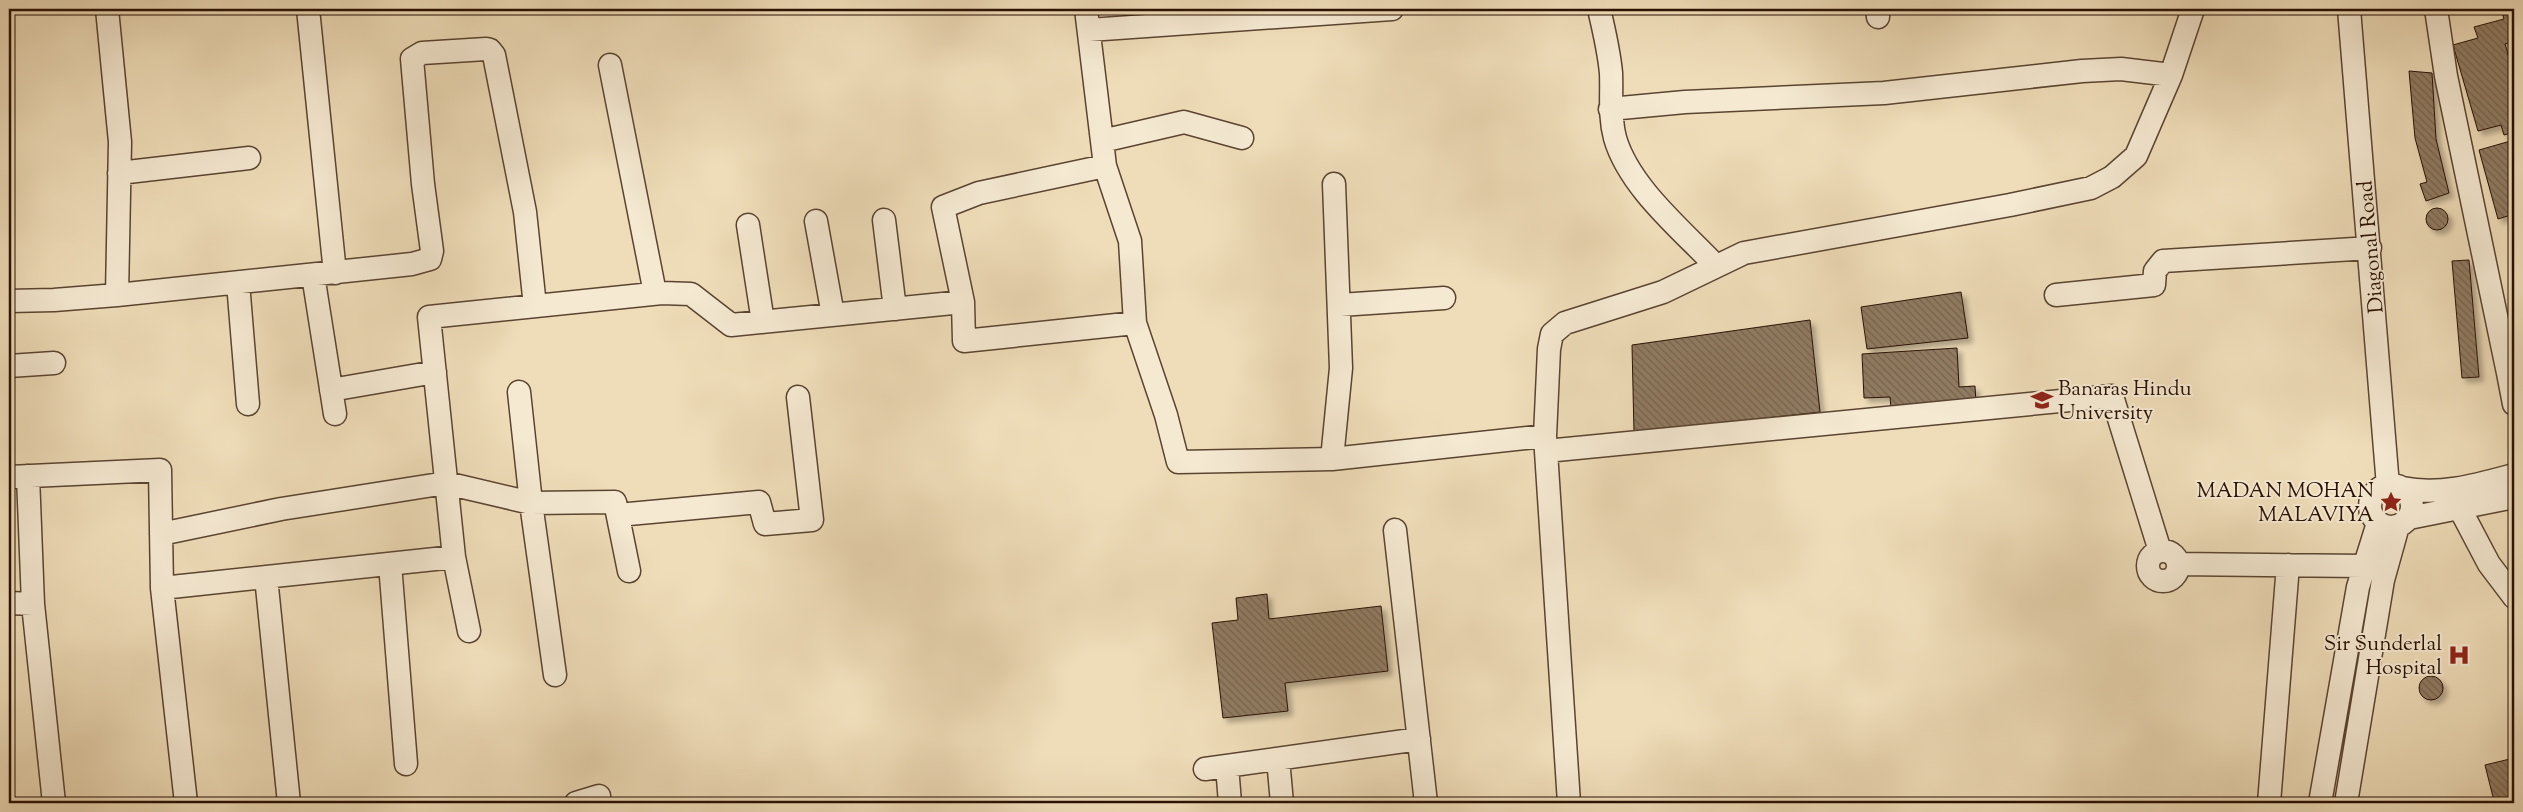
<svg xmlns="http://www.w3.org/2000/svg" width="2523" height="812" viewBox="0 0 2523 812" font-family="'Sorts Mill Goudy',serif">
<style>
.building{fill:url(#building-back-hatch);stroke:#291104;filter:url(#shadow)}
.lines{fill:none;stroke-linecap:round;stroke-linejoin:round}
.minor-casing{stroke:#5a4431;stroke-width:25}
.minor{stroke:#f5e9d2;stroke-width:22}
.labels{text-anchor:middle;stroke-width:4;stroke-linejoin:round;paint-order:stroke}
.street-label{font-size:21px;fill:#291104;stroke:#f5e9d2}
.poi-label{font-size:21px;fill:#291104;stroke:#f5e9d2;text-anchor:end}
</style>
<defs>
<pattern id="building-back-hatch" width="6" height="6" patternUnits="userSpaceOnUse" patternTransform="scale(1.25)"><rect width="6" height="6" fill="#907b62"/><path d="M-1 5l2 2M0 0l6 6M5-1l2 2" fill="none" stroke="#76634f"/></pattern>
<filter id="shadow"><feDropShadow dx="4.5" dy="4.5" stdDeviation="2.5" flood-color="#0004"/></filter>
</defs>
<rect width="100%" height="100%" fill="#efddb9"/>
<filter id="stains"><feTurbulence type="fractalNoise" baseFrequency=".004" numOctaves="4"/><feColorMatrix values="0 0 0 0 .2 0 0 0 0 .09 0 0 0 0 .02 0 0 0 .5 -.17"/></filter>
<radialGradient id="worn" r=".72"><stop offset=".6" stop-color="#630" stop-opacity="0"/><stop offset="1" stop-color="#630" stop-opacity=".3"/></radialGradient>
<!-- building -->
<path class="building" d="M 2501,9 L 2514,9 L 2514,26 L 2509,27 L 2513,41 L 2505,44 L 2514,75 L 2514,132 L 2504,135 L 2501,125 L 2478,131 L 2453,45 L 2478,38 L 2474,27 L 2504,19 Z
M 2409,71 L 2432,73 L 2436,139 L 2449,193 L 2426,201 L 2420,184 L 2427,182 L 2415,138 Z
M 2514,140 L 2514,214 L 2498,219 L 2479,150 Z
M2426 219a11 11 0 1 1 22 0a11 11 0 1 1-22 0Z
M 2469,260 L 2479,377 L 2462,378 L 2452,261 Z
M 1961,292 L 1968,338 L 1867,349 L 1861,307 Z
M 1810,320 L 1820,412 L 1634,433 L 1632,345 Z
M 1957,348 L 1959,387 L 1975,386 L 1976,403 L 1891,408 L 1890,397 L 1864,398 L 1862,354 Z
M 1267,594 L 1269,619 L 1381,606 L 1388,671 L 1285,683 L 1288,711 L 1223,718 L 1212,623 L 1238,620 L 1236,598 Z
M2419 688a12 12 0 1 1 24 0a12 12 0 1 1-24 0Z
M 2514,758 L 2514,796 L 2494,801 L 2485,765 Z"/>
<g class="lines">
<!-- minor casing -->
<g class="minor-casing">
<path id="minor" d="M 308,9 L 335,273
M 1086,9 L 1105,166 L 1130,241 L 1135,323 L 1166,415 L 1178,462 L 1332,459 L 1545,436
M 1599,9 C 1604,30 1609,51 1611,73 C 1612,95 1609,116 1615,138 C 1629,187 1682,230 1716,266
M 1877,9 L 1878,17
M 2349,9 L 2388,486
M 2436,9 L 2446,76 L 2508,373
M 1089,30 L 1392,9
M 610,65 L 655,293
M 1610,109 L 1685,102 L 1884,93 L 2082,71 L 2121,69 L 2171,75
M 1102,141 L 1184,122 L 1242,138
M 119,173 L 249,158
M 884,220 L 895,309
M 816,221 L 833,315
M 748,225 L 763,322
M 313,275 L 335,414
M 238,283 L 248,404
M 117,295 L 412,264 L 430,259 L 432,251 L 423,184 L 412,59 L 422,53 L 486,49 L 490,50 L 494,55 L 525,212 L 535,306
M 2056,295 L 2154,285 L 2155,271 L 2163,261 L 2370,248
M 9,301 L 54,300 L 117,295 L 120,142 L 107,9
M 963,302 L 943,207 L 979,193 L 1105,166
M 1340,305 L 1444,298
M 9,366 L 54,363
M 2514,371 L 2508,373 L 2514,404
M 331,390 L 435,372
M 519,392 L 531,503 L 615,502 L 629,571
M 1546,451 L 2112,396 L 2160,551
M 1332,459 L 1341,368 L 1334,184
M 28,476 L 33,604 L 54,803
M 9,477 L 160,470 L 162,588 L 186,803
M2370 506a21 21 0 1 1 42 0a21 21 0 1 1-42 0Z
M 2402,488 C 2440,496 2477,485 2514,475
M 2450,490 L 2489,564 L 2514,597
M 618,515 L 759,502 L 765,524 L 812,520 L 798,397
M 2409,518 L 2514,497
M 1395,530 L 1426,803
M 161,534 L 281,509 L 446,483 L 531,503 L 555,675
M2148 566a15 15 0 1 1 30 0a15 15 0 1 1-30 0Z
M 390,564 L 406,764
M 2178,564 L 2365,566
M 266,577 L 289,803
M 162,588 L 454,557
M 9,603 L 33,604
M 469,631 L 454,557 L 429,317 L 662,293 L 691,294 L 731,325 L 963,302 L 964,341 L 1135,323
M 1278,759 L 1282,803
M 1227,766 L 1230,803
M 1205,769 L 1419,739
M 576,803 L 599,796
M 1569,803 L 1545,436 L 1549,349 L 1552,334 L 1565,323 L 1663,292 L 1744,253 L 2010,205 L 2091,188 L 2112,177 L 2136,156 L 2171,75 L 2193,9
M 2269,803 L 2288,565
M 2320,803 L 2358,587 L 2378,523
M 2346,803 L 2383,580 L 2398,526"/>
</g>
<!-- minor -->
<use href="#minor" class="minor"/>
</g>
<!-- icons -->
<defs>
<g id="university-bare" transform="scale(1.725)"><path d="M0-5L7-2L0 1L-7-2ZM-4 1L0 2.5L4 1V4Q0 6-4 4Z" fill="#8f2418" stroke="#f5e9d2" stroke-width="2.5" paint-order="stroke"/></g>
<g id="sight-bare" transform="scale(1.725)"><path d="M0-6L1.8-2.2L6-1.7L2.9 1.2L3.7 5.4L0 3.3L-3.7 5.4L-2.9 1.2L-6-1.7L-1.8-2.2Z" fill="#8f2418" stroke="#f5e9d2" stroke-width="2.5" paint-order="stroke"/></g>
<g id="hospital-bare" transform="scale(1.725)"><path d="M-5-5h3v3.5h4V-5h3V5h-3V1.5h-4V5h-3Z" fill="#8f2418" stroke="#f5e9d2" stroke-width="2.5" paint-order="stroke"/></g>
</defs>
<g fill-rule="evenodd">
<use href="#university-bare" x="2042" y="400"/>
<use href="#sight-bare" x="2391" y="502"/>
<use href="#hospital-bare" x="2459" y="655"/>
</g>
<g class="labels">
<!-- street labels -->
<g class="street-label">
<text transform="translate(2370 247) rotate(-95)" y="7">Diagonal Road</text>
</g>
<!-- poi labels -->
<g class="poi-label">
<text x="2058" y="395" text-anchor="start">Banaras Hindu<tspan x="2058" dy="24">University</tspan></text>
<text x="2374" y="497">MADAN MOHAN<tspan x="2374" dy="24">MALAVIYA</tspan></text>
<text x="2442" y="650">Sir Sunderlal<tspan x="2442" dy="24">Hospital</tspan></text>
</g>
</g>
<!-- margin -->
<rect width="2523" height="812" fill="none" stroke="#efddb9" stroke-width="30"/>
<rect x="10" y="10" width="2503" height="792" fill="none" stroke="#291104" stroke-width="2.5"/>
<rect x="15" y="15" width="2493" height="782" fill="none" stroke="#291104"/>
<rect width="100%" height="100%" filter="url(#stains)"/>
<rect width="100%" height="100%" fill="url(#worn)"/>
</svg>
